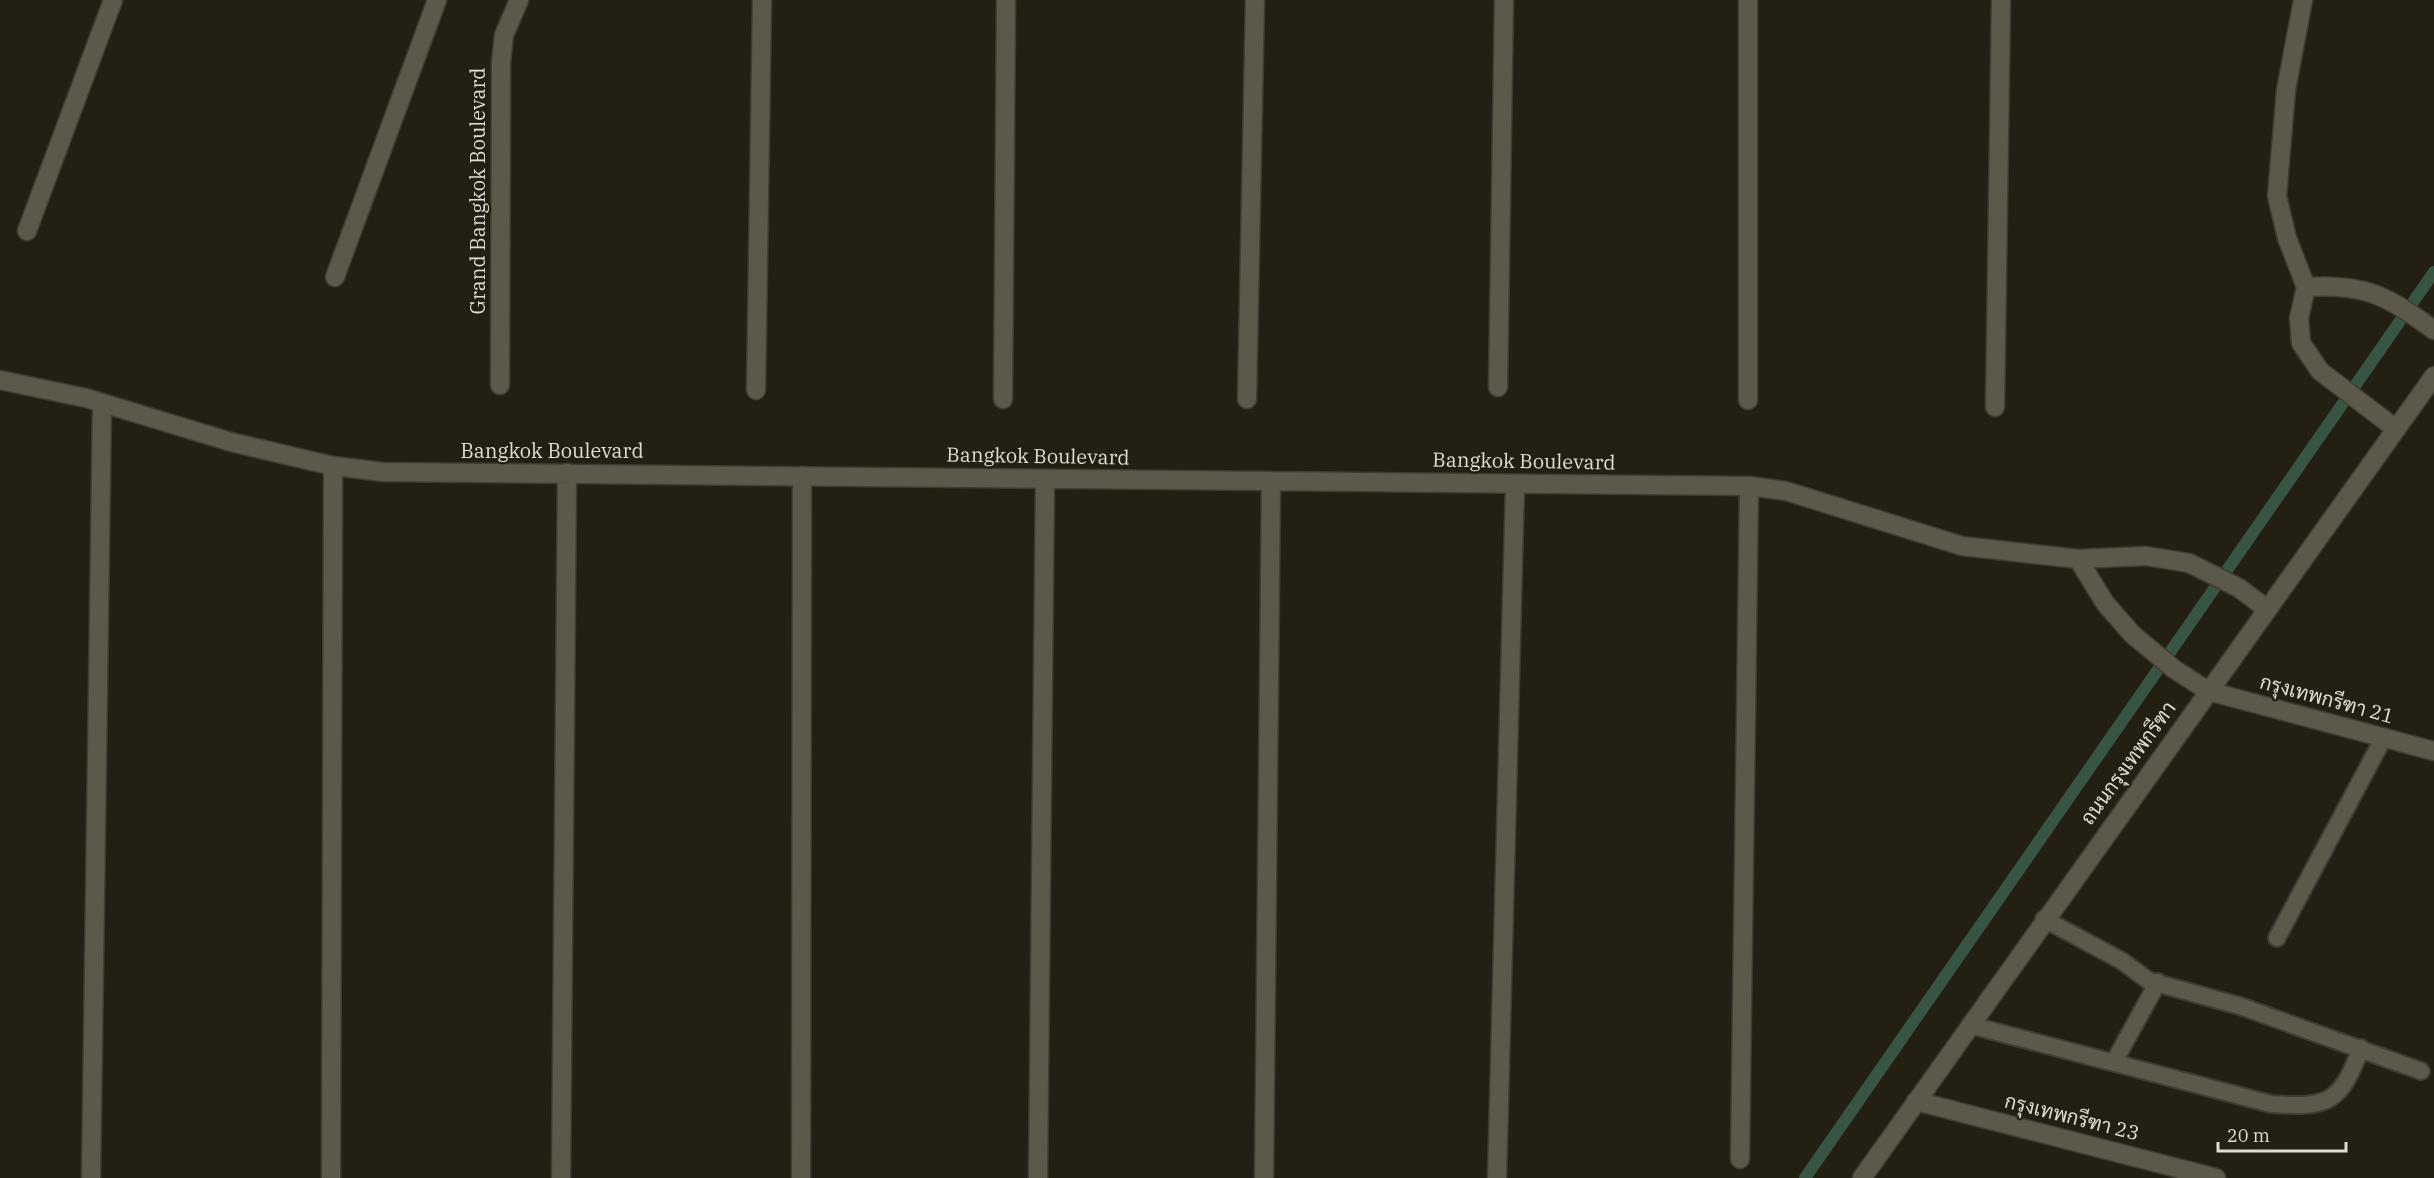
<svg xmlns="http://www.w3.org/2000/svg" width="2434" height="1178" viewBox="0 0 2434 1178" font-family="'IBM Plex Serif',Sarabun,serif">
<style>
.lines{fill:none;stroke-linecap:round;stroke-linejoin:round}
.stream{stroke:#385543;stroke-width:12}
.lane-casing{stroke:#3e3c34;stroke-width:20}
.street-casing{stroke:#3e3c34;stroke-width:21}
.secondary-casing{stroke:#3e3c34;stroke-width:21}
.lane{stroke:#5c584a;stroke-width:16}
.street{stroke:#5c584a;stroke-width:18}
.secondary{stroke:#5c584a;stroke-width:18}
.labels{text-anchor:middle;stroke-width:4.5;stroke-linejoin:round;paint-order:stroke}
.street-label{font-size:20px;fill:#dedcd4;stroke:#231f13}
</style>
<rect width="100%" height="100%" fill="#231f13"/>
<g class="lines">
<!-- stream -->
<path class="stream" d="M 1805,1178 L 2434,272"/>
<!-- lane casing -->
<g class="lane-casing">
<path id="lane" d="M 2044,919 L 2122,961 L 2149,981 L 2240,1006 L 2421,1071
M 2277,938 L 2384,737
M 1970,1025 L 2271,1104 C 2329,1108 2340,1103 2361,1048
M 2114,1062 L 2158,982"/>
</g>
<!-- street casing -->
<g class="street-casing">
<path id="street" d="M 2303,0 L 2286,90 L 2277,196 L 2287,238 L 2306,287 L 2299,318 L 2301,343 L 2320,371 L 2396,429
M 27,231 L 113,0
M 335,277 L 437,0
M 2306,287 C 2365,283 2387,296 2434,330
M 0,380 L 86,398 L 231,442 L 333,466 L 383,472 L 1749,486 L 1786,491 L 1962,546 L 2078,559 L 2146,556 L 2189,563 L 2239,588 L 2267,609
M 500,385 L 501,63 L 504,35 L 519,0
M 1498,387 L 1504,0
M 756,390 L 762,0
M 1003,399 L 1006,0
M 1247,399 L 1255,0
M 1748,400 L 1748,0
M 1995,407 L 2001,0
M 2078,559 L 2105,603 L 2132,634 L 2174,669 L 2208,691 L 2434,751
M 1916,1101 L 2216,1178
M 1740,1159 L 1749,486
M 91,1178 L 102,403
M 331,1178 L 333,466
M 561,1178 L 567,473
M 801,1178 L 802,476
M 1038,1178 L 1045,479
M 1264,1178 L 1271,481
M 1497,1178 L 1515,484"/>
</g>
<!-- secondary casing -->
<g class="secondary-casing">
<path id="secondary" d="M 1862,1178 L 2434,376"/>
</g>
<!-- lane -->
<use href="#lane" class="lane"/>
<!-- street -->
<use href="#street" class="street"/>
<!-- secondary -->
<use href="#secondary" class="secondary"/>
</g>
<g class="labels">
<!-- street labels -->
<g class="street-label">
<text transform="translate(478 191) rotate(-90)" y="7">Grand Bangkok Boulevard</text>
<text x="552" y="458">Bangkok Boulevard</text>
<text transform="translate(1038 456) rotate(1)" y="7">Bangkok Boulevard</text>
<text transform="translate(1524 461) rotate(1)" y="7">Bangkok Boulevard</text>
<text transform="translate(2327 699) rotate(15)" y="7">กรุงเทพกรีฑา 21</text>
<text transform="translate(2128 763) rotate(-54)" y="7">ถนนกรุงเทพกรีฑา</text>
<text transform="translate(2072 1117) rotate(14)" y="7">กรุงเทพกรีฑา 23</text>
</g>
</g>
<!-- scale -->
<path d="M2218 1142v9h128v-9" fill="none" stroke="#dedcd4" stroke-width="3"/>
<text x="2227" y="1142" font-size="18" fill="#dedcd4" stroke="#231f13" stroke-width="4.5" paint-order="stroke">20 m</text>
</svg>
